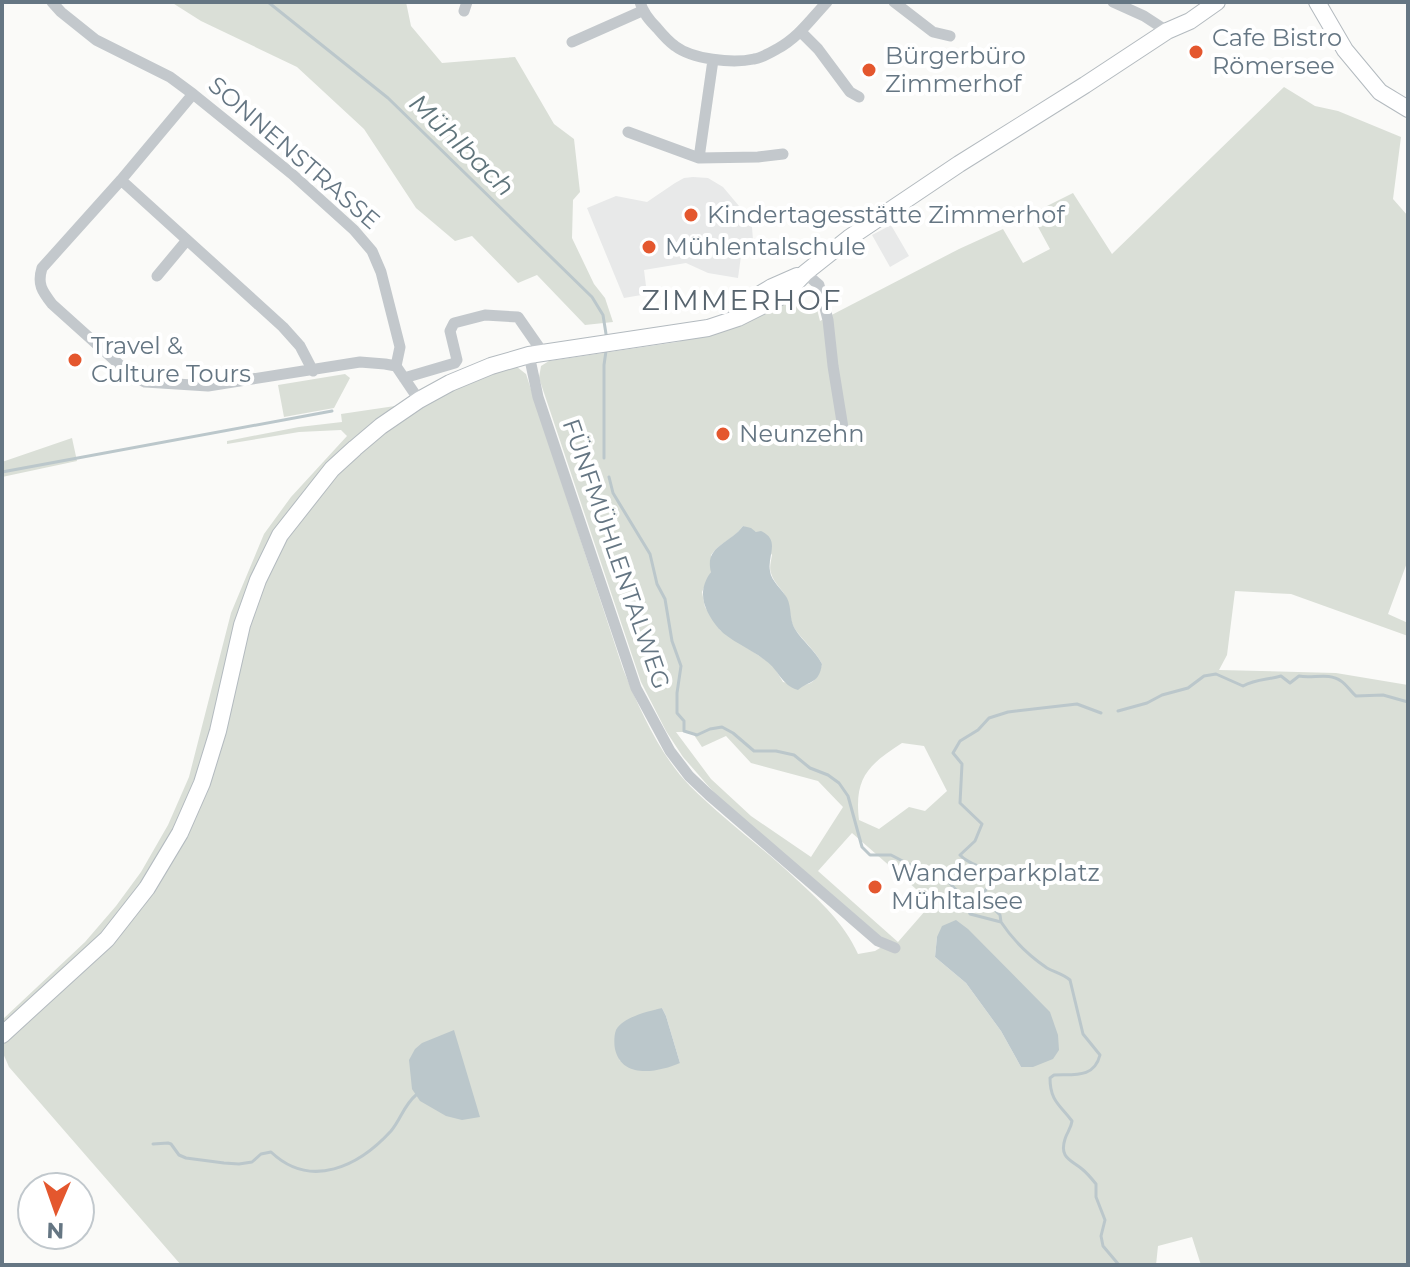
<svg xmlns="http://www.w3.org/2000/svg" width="1410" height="1267" viewBox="0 0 1410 1267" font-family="Montserrat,sans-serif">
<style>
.built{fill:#e8e9e9}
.green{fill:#dadfd7;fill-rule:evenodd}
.water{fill:#bbc7cb}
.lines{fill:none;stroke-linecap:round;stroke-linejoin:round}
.stream{stroke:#bbc7cb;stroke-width:3}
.secondary-casing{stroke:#b3babf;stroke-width:18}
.street{stroke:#c3c8cc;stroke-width:11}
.secondary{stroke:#fff;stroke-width:16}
.poi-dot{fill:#e4572e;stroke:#fff;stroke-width:3}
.labels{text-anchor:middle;stroke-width:8;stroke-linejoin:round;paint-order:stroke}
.poi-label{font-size:24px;fill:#657683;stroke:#fff;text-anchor:start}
.street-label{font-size:24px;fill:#657683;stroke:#fff}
.water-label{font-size:26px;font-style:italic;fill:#60757c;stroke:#fff}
.quarter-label{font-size:28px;letter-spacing:2px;fill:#57646e;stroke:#fff}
</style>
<rect width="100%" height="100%" fill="#fafaf8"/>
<!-- built -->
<path class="built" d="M 693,177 L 708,178 L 723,187 L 739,206 L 752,227 L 753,240 L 750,249 L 742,249 L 738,278 L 708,273 L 686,263 L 644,270 L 647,294 L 624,298 L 587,208 L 616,196 L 647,202 L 675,183 L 684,178 Z
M 891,225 L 909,256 L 890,267 L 872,235 Z"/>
<!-- green -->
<path class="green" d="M 171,2 L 406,2 L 411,26 L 442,63 L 515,57 L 554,124 L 574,139 L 580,192 L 573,200 L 572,238 L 594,284 L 605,298 L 613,322 L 585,325 L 537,275 L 518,283 L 472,236 L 455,241 L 416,208 L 364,129 L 297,67 L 201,21 Z
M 1284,87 L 1315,106 L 1338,111 L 1401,137 L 1393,199 L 1408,216 L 1408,560 L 1388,614 L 1408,623 L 1408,636 L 1291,594 L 1235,591 L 1227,655 L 1219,670 L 1336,673 L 1408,685 L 1408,1265 L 1201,1265 L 1192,1237 L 1158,1246 L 1156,1265 L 181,1265 L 9,1067 L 2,1051 L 2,1042 L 157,884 L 235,675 L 265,577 L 290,532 L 323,487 L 395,423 L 445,393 L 496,373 L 517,367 L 526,374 L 623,669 C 640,710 659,754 690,786 C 723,819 762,847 796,879 C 821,902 844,923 858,954 L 875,951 L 885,945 L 717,796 L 683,757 L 666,731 L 641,682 L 539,378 L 541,366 L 549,361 L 677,342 L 750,320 L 774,309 L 793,294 L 809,314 L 817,309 L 820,321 L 959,249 L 1003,229 L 1023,263 L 1050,249 L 1031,214 L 1073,193 L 1112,254 ZM 743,526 L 756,532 L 772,555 C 771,561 769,568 771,573 C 774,584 784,590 787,600 C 791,610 789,620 795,629 C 804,642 815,650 822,664 C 815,689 805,686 783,682 L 774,667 L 767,661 L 720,630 L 705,607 L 702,592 L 711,572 L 711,555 C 719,543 733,540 743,526 ZM 676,732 L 692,732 L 702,747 L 726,736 L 751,763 L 818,781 L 843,807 L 811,857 L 751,816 L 711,779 ZM 902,743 L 924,746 L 947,791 L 925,811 L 909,807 L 879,829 L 859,820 C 854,778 868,765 902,743 ZM 852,833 L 932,903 L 898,942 L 818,871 ZM 937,937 L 1033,1067 L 1021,1067 L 1001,1031 L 966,983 L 935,957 ZM 662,1008 L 666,1016 L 680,1063 L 620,1061 L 615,1043 Z
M 345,374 L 350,378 L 334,408 L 284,417 L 278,385 Z
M 395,406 L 354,439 L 320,472 L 237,617 L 211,729 L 183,814 L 129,904 L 91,946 L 2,1027 L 2,1020 L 85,942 L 116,906 L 141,872 L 168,825 L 189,777 L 231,613 L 264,534 L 291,497 L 347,436 L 341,430 L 299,432 L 227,444 L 227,441 L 299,427 L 342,422 L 341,414 Z
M 72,438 L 77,461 L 2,477 L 2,462 Z"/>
<!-- water -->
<path class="water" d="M 743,526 L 751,528 L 756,532 L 761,531 C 781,540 767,556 770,571 C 771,581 782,589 787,598 C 792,608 789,619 795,629 C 803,642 815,650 822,664 C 819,684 810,680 798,690 C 781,685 779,670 766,661 C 753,650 730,641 719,629 C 704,611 696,592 711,572 C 704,546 730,544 743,526 Z
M 956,920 L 968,929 L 1050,1012 L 1058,1035 L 1059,1050 L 1053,1059 L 1033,1067 L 1021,1067 L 1001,1031 L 966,983 L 935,957 L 937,937 L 942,926 Z
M 662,1008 L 666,1016 L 680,1063 C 659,1072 622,1080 615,1049 C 614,1044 614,1035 616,1030 C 623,1017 649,1011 662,1008 Z
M 454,1030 L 480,1117 L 462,1120 L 446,1116 L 420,1101 L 412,1089 L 409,1060 L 415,1049 L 422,1043 Z"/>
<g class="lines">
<!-- stream -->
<path class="stream" d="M 268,2 L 388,98 L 592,297 L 603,315 L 606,334
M 604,458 L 604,365 L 606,351
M 2,472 L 332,411
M 609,477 L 613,493 L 650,554 L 657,584 L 665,599 L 672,641 L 681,666 L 677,693 L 677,713 L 684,721 L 684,731 L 697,735 L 710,729 L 722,727 L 733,733 L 754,751 L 776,751 L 794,755 L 810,768 L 828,775 L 839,783 L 848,796 L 862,847 L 870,855 L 891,855 L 920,870 L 935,869 L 939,872 L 962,896 L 970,914 L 1001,922 C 1013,940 1028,955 1047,968 C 1054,972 1063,974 1070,980 L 1083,1034 L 1100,1055 C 1094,1079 1073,1074 1054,1075 L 1050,1078 C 1050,1101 1060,1105 1072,1121 C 1071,1129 1067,1132 1065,1139 C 1059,1158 1071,1160 1082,1169 C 1087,1173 1092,1179 1096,1184 L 1096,1197 L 1105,1220 L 1101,1236 L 1103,1246 L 1119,1265
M 1118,711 L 1147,703 L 1162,695 L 1188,688 L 1204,676 L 1216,674 L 1243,686 C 1256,679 1267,680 1281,676 L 1290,683 L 1299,676 C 1312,679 1329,672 1341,681 C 1346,684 1351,692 1356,696 L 1383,695 L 1408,702
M 1001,922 L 1000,915 L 987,902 L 983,894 L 995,877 C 986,866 970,866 960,855 L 975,841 L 982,824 L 960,803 L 962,764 L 953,753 L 960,741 L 978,730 L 989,718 L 1008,712 L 1077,704 L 1101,713
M 153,1144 L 168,1143 L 171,1144 L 179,1155 L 186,1158 L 224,1163 L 239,1164 L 252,1162 L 261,1154 L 271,1152 C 311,1190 359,1166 391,1131 C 401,1119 404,1105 416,1095"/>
<!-- secondary casing -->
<g class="secondary-casing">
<path id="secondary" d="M 1317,2 L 1345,50 L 1380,92 L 1408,109
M 740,306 L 772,287 L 797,276
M 2,1035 L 107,939 L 147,888 L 180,833 L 202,783 L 218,731 L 242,625 L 258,580 L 280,535 L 332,469 L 355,448 L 381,426 L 419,400 L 450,383 L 491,366 L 529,355 L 708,328 L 738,318 L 778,298 L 791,288 L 805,273 L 849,238 L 959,164 L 1085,85 L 1167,31 L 1190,21 L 1217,2"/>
</g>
<!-- street -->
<path class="street" d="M 52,2 L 61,12 L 96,40 L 170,77 L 193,94 L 292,174 L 354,230 L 372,251 L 381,272 L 400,347 L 396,366 L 419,400
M 640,2 C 643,13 649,20 657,28 C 662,34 668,41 675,46 C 692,59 732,64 754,59 C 761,58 770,53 777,49 C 798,38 811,19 827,2
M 894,2 L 933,32 L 950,36
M 1113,2 L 1144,16 L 1167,31
M 464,11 L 467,2
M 801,32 L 818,49 L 850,92 L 859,97
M 572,42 L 642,11
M 193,94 L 121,180 L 42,268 C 37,284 42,291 52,304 L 131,375 L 145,382 L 208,386 L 360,362 L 385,364 L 396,366
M 628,132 L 699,158 L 758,157 L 783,154
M 699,158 L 713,60
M 121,180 L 283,327 L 300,346 L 313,371
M 805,273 L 819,285 L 828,320 L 833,366 L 843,428
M 157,276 L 187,240
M 529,355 L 538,397 L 636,688 L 670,751 L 689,776 L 709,795 L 878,941 L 895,948
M 404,378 L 455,363 L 457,360 L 450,331 L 454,323 L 485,315 L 518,317 L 543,353"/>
<!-- secondary -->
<use href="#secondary" class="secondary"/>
</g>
<!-- markers -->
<g class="poi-dot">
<circle cx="1196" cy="52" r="8"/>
<circle cx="869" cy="70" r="8"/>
<circle cx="691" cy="215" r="8"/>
<circle cx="649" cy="247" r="8"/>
<circle cx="75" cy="360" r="8"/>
<circle cx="723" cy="434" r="8"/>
<circle cx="875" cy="887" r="8"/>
</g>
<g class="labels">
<!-- poi labels -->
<g class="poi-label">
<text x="1212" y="46">Cafe Bistro<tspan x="1212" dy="28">Römersee</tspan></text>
<text x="885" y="64">Bürgerbüro<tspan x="885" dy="28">Zimmerhof</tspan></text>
<text x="707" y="223">Kindertagesstätte Zimmerhof</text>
<text x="665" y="255">Mühlentalschule</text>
<text x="91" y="354">Travel &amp;<tspan x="91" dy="28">Culture Tours</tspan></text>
<text x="739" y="442">Neunzehn</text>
<text x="891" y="881">Wanderparkplatz<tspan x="891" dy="28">Mühltalsee</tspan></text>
</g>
<!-- street labels -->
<g class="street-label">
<text transform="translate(294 153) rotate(41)" y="8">SONNENSTRASSE</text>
<text transform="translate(616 554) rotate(71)" y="8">FÜNFMÜHLENTALWEG</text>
</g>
<!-- water labels -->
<g class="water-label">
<text transform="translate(462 145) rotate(44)" y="9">Mühlbach</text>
</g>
<!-- quarter labels -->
<g class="quarter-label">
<text x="742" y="310">ZIMMERHOF</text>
</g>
</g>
<!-- border -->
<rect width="1410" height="1267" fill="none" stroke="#657683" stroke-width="8"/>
<!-- north arrow -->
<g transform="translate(56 1211) rotate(182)"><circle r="38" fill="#ffffff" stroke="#c1c8cd" stroke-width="2"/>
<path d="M0-6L14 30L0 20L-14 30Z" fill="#e4572e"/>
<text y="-12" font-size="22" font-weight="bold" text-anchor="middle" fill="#657683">N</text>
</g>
</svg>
